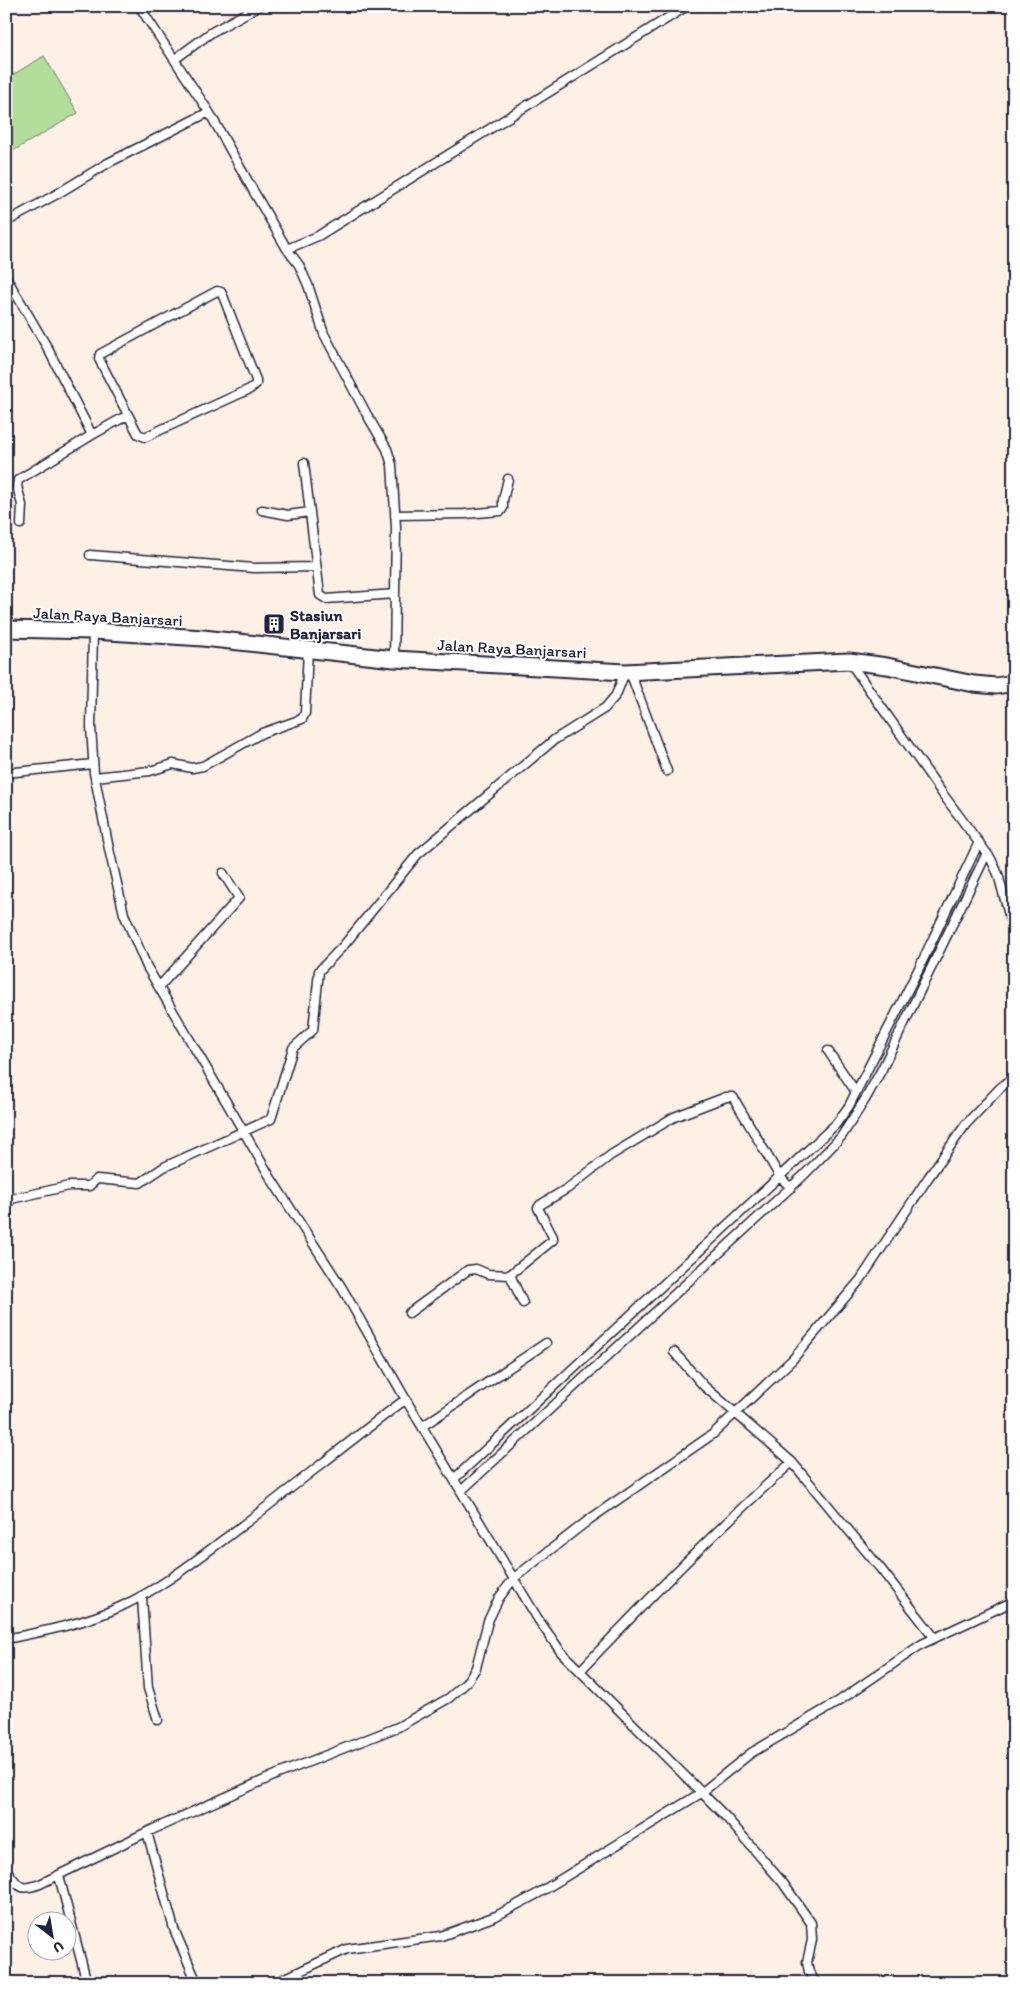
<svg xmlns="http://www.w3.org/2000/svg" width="1020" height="1989" viewBox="0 0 1020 1989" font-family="Itim,sans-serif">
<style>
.green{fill:#b2dd9a;stroke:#6a806a}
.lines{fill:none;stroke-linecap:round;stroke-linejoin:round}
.street-casing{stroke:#22223b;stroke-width:11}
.highway-casing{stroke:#22223b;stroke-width:19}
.street{stroke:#fff;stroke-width:8}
.highway{stroke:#fff;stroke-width:15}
.labels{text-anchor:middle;stroke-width:4;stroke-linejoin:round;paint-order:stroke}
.poi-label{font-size:16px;font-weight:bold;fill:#22223b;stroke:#fff;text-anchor:start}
.street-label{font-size:16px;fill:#22223b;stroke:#fff}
</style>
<rect width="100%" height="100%" fill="#fdf0e5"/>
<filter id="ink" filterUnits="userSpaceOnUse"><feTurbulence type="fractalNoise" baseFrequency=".02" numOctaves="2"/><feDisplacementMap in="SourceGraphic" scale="10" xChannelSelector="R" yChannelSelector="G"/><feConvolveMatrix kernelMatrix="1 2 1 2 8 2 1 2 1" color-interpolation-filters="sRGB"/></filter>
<g filter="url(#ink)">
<!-- green -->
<path class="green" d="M 44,56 L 78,113 L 6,155 L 6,79 Z"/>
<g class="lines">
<!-- street casing -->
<g class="street-casing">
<path id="street" d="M 139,6 L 209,112 L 254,192 L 287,249 L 299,265 L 308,285 L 324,334 L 366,413 L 387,449 L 392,465 L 396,527 L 394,659
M 175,59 L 212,32 L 259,6
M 6,222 L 57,194 L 108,163 L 209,112
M 287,249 L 318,236 L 687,6
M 6,277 L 47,347 L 92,435 L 18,480 L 17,486 L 22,505 L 21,524
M 217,291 L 221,292 L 223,296 L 256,380 L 256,384 L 250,389 L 145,437 L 138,434 L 99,359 L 100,354 Z
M 92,435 L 128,415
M 304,463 L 320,595 L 326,599 L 395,594
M 262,510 L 288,515 L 310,512
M 395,515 L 465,514 L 501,511 L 503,508 L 503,500 L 508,479
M 90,555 L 254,568 L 316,567
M 93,631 L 91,727 L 94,773 L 109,849 L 124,914 L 147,967 L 272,1180 L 342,1288 L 409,1405 L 538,1619 L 561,1652 L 726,1817 L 783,1883 L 811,1923 L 812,1940 L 807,1962 L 809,1972 L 816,1983
M 849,661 L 942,793 L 991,859 L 998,874 L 1014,934
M 630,672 L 667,771
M 6,773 L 93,764
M 95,777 L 150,771 L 173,764 L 192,768 L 203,766 L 262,733 L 302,719 L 305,713 L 308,649
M 159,987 L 239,898 L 223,873
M 828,1051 L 856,1092
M 6,1208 L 11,1199 L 69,1186 L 89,1186 L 97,1179 L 140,1183 L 164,1167 L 271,1119 L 293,1048 L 313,1030 L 319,971 L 344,945 L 418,854 L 554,740 L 605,708 L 616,695 L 625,672
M 523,1303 L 511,1277 L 512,1273 L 553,1240 L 553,1237 L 538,1208 L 540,1205 L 568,1188 L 611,1155 L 674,1117 L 726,1097 L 733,1097 L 780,1177 L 791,1188
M 409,1313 L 468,1270 L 476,1269 L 488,1274 L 511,1275
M 674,1352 L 704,1386 L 792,1462 L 880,1568 L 934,1637
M 423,1426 L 546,1343
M 454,1479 L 836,1124 L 849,1106 L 919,968 L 979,842
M 461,1491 L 803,1176 L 841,1137 L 866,1098 L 882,1069 L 987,853
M 142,1597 L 148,1688 L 158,1720
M 6,1639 C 46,1631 86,1623 122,1606 C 159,1589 191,1564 223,1540 C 285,1494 344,1445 406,1399
M 580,1671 C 648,1599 718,1528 792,1462
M 147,1832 L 174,1929 L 197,1983
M 6,1870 C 20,1886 18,1892 40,1884 L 147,1832 L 278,1774 L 398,1727 L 449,1698 L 466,1683 L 476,1668 L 488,1621 L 499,1598 L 514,1578 L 590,1519 L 713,1434 L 792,1360 L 861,1279 L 928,1178 L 966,1124 L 1000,1088 L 1014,1077
M 59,1876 L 87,1983
M 275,1983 L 347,1949 L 441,1936 L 496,1916 L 537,1894 L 701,1793 L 751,1753 L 836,1703 L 922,1644 L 1014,1601"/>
</g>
<!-- highway casing -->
<g class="highway-casing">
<path id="highway" d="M 6,629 L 93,631 L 203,638 L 394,659 L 625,672 L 849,661 L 887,666 L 974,684 L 996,686 L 1014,683"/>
</g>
<!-- street -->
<use href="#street" class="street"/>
<!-- highway -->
<use href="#highway" class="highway"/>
</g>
</g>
<!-- icons -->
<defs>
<g id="building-square" transform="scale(1.125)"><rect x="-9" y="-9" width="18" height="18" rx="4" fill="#22223b" stroke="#fff"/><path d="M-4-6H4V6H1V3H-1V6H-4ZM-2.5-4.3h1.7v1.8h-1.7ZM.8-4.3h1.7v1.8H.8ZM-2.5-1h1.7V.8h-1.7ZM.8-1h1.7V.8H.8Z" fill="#fff"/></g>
</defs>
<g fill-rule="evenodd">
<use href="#building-square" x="274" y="624"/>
</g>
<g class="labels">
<!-- poi labels -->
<g class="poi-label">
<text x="290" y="621">Stasiun<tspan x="290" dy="18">Banjarsari</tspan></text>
</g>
<!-- street labels -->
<g class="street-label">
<text transform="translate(108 616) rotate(3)" y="6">Jalan Raya Banjarsari</text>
<text transform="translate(512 648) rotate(3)" y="6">Jalan Raya Banjarsari</text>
</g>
</g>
<!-- margin -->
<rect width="1020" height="1989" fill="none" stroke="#fff" stroke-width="25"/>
<rect x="12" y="12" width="995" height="1964" fill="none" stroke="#22223b" stroke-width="2" filter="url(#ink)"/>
<!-- north arrow -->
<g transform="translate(52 1936) rotate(149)"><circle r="24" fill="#ffffff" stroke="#a7a7b1"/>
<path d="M0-4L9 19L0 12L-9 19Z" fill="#22223b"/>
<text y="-8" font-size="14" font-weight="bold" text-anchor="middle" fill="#22223b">U</text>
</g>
</svg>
